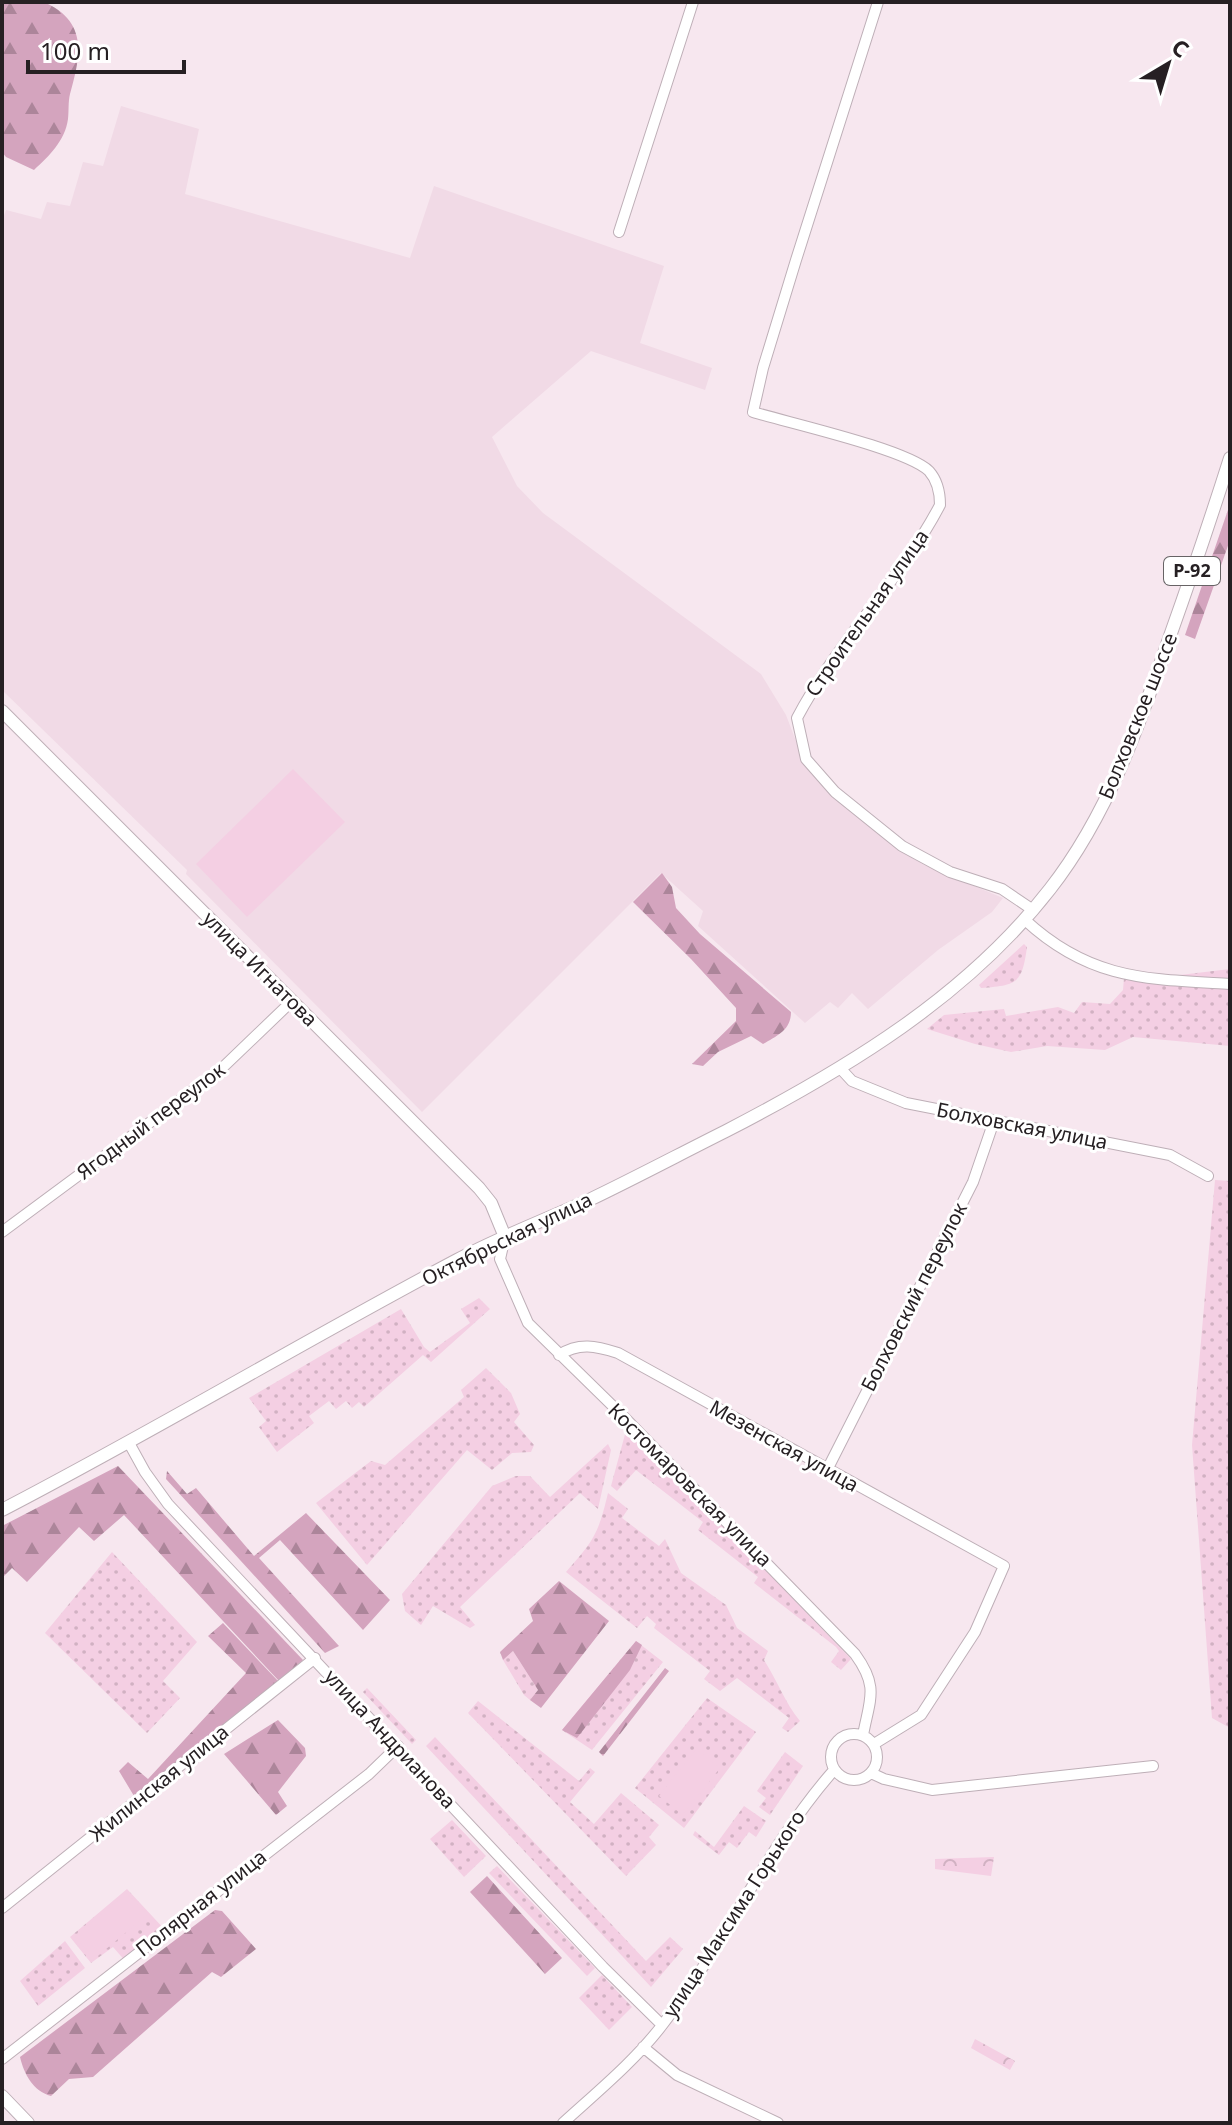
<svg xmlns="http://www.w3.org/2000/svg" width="1232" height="2125" viewBox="0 0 1232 2125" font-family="'Noto Sans',sans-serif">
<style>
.built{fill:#f1dae6}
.grass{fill:url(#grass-dots)}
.forest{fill:url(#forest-firs)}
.park{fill:url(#park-crowns)}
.pitch{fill:#f4cfe3}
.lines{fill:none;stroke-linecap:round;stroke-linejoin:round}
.minor-casing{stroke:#beafb7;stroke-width:12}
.major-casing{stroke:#beafb7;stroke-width:14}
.minor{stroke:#fff;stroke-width:10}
.major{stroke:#fff;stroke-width:12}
.labels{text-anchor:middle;stroke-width:6;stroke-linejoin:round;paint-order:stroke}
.shield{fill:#fff;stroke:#676365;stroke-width:2}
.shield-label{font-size:18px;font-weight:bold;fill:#262023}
.street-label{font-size:20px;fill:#262023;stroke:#fff}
</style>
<defs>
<pattern id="grass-dots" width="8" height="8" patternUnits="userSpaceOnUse" patternTransform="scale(2)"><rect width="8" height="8" fill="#f4cfe3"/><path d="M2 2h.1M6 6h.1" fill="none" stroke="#d1b1c2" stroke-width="1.8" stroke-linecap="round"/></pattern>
<pattern id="forest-firs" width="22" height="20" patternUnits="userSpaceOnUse" patternTransform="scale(2)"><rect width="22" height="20" fill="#d4a4be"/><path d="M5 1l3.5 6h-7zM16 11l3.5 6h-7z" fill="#ac859a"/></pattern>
<pattern id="park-crowns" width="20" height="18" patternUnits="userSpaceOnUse" patternTransform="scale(2)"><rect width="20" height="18" fill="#f4cfe3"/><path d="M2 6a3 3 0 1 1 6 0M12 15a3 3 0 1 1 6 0" fill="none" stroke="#d1b1c2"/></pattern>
</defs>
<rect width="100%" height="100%" fill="#f7e7ef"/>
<!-- built -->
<path class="built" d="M 121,106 L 199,129 L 185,194 L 410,258 L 434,186 L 664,266 L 640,343 L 712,368 L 705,390 L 591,351 L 492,437 L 517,486 L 543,513 L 761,674 L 786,715 L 805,765 L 820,783 L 897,849 L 924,865 L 1003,898 L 992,912 L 938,950 L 868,1009 L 852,993 L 838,1008 L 830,1002 L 805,1023 L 698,926 L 703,911 L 661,873 L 422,1112 L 186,874 L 187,870 L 2,690 L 2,221 L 6,210 L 41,219 L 47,202 L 70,206 L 83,162 L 103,166 Z"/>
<!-- grass -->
<path class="grass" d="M 1024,944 L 1027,947 C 1022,984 1017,985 981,988 L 979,985 Z
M 1230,969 L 1230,1046 L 1133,1037 L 1105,1050 L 1047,1046 L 1011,1052 L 975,1044 L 927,1029 L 944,1015 L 1004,1009 L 1006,1016 L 1058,1007 L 1074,1013 L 1082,1002 L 1110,1004 L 1123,990 L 1124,978 L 1138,980 Z
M 1215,1180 L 1230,1181 L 1230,1728 L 1212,1718 L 1192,1445 Z
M 479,1298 L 490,1309 L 431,1362 L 423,1355 L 364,1407 L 359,1402 L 352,1408 L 346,1401 L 336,1409 L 329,1401 L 309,1416 L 314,1423 L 277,1452 L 259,1427 L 266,1421 L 249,1398 L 401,1309 L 424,1347 L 430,1352 L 470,1323 L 461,1309 Z
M 486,1368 L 511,1393 L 520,1414 L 514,1422 L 534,1445 L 531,1452 L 512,1453 L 492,1470 L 467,1450 L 367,1565 L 316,1503 L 371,1461 L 385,1465 L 464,1397 L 461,1390 Z
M 627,1427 L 851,1659 L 841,1670 L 831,1662 L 839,1651 L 836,1647 L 754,1583 L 758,1577 L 698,1530 L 703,1522 L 636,1470 L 617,1491 L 611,1486 Z
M 608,1444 L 611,1450 L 598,1509 L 580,1493 L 460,1607 L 475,1625 L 470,1628 L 433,1606 L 421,1625 L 405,1611 L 402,1594 L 492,1486 L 516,1476 L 530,1476 L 550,1497 Z
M 608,1493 L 628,1509 L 622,1518 L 659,1546 L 665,1539 L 681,1573 L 726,1605 L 737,1628 L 768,1651 L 764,1660 C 777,1680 785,1703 800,1721 L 788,1732 L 782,1728 L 789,1718 L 737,1678 L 720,1691 L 704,1679 L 710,1671 L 654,1628 L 656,1624 L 647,1616 L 637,1628 L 566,1572 C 594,1540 598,1535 608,1493 Z
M 112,1552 L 197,1642 L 163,1681 L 180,1698 L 147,1733 L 45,1633 Z
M 636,1641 L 663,1662 L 592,1750 L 562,1730 Z
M 513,1651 L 538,1690 L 530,1700 L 524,1695 L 503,1660 Z
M 367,1688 L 416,1740 L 412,1744 L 363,1692 Z
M 707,1698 L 756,1732 L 684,1828 L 635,1788 Z
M 478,1701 L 579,1781 L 590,1768 L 595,1772 L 570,1802 L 594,1824 L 621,1793 L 659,1825 L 649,1837 L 656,1845 L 626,1876 L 468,1713 Z
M 435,1737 L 646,1961 L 670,1937 L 683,1949 L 651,1987 L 426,1746 Z
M 785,1752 L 803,1766 L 770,1815 L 759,1807 L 766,1798 L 757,1791 Z
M 744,1806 L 766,1821 L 756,1837 L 749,1832 L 737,1848 L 729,1842 L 719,1855 L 693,1835 L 695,1831 L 714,1847 Z
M 452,1820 L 486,1856 L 464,1877 L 430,1839 Z
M 497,1866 L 595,1968 L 587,1976 L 489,1873 Z
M 127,1889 L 167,1932 L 127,1963 L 113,1947 L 91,1963 L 70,1937 Z
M 65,1941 L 85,1968 L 38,2006 L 20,1981 Z
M 602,1975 L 632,2007 L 609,2030 L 579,1998 Z"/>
<!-- forest -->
<path class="forest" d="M 2,2 C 14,2 34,0 46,3 C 89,23 80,58 70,94 C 68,102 69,111 68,119 C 65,141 49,156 34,170 L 6,157 L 2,152 Z
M 1230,504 L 1230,540 L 1195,639 L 1185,635 Z
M 662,873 L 672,887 L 676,908 L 700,934 L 791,1012 C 791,1030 777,1036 763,1044 L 751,1036 L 718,1052 L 703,1066 L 692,1064 L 736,1021 L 736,1008 L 691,959 L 633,902 Z
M 118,1466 L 303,1660 L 279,1681 L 124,1515 L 94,1541 L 79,1527 L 27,1582 L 12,1568 L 2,1578 L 2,1526 Z
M 167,1471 L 187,1494 L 196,1488 L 254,1556 L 306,1513 L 390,1600 L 363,1630 L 280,1540 L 259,1558 L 339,1646 L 325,1653 L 166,1479 Z
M 559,1581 L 609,1621 L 541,1708 L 530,1700 L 538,1690 L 513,1651 L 503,1660 L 500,1652 L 533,1621 L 529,1609 Z
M 223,1623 L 279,1682 L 134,1796 L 119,1771 L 128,1762 L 148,1779 L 246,1673 L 208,1636 Z
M 636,1641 L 642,1645 L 630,1670 L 577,1738 L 562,1730 Z
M 665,1668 L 669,1671 L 603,1756 L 599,1752 Z
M 278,1720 L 305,1748 L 306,1756 L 278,1792 L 287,1806 L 276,1815 L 224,1754 Z
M 487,1876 L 562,1958 L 545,1974 L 470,1892 Z
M 215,1910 L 222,1911 L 256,1949 L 221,1977 L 212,1972 L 93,2077 L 69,2079 L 51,2096 C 33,2091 24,2074 20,2057 Z"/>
<!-- park -->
<path class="park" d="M 994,1857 L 991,1876 L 935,1869 L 935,1859 Z
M 975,2039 L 1015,2061 L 1010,2070 L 971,2048 Z"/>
<!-- pitch -->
<path class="pitch" d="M 293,769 L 345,822 L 247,917 L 196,864 Z
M 696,1749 L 720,1768 L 683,1815 L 659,1796 Z
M 127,1893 L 147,1915 L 94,1959 L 75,1936 Z"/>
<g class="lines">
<!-- minor casing -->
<g class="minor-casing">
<path id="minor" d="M 878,2 L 796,260 L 763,368 L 753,412 C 789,423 906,449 929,471 C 938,481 940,492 940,505 C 900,581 837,642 797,718 L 806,759 L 835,792 L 902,846 L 950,872 L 1002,889 L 1033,910
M 619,232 L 693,2
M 1025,920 C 1090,980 1146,979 1230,984
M 840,1068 L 852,1081 L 906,1103 L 1170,1155 L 1208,1176
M 2,1232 L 218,1072 L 292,1001
M 505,1237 L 500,1259 L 528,1323 L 624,1417 L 855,1654 C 879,1687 870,1698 863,1735
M 559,1355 C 579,1342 596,1346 618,1353 L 1004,1566 L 975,1632 L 921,1715 L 874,1744
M 129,1443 L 145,1472 L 168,1504 L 603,1967 L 662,2025
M 827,1470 L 973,1182 L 994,1121
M831 1757a23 23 0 1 1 46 0a23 23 0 1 1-46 0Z
M 871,1773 L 884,1779 L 932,1790 L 1153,1766
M 2,1908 L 315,1658
M 643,2047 L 677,2075 L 778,2123
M 2,2059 L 369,1774 L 398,1746
M 563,2123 C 597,2092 635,2061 663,2024 C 726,1943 766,1847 834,1770"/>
</g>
<!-- major casing -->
<g class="major-casing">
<path id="major" d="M 2,711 L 479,1188 L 491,1203 L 505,1237
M 2,1510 C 156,1430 304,1341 457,1260 C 500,1237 545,1220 589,1200 C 635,1178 680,1154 726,1131 C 846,1069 966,997 1050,889 C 1108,815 1140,723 1170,636 C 1191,577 1211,518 1230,458
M 2,2096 L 28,2123"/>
</g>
<!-- minor -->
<use href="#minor" class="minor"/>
<!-- major -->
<use href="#major" class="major"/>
</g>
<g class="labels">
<!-- shield labels -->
<rect class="shield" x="1164" y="557" width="56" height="28" rx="6"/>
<g class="shield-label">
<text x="1192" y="577">Р-92</text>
</g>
<!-- street labels -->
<g class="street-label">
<text transform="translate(867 613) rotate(-55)" y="7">Строительная улица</text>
<text transform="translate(1138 716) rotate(-68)" y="7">Болховское шоссе</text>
<text transform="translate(260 969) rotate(45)" y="7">улица Игнатова</text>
<text transform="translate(151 1121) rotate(-37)" y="7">Ягодный переулок</text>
<text transform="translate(1022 1126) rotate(11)" y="7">Болховская улица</text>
<text transform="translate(507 1239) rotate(-26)" y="7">Октябрьская улица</text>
<text transform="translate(914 1297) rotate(-63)" y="7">Болховский переулок</text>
<text transform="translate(784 1446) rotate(29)" y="7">Мезенская улица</text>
<text transform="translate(690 1485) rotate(45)" y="7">Костомаровская улица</text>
<text transform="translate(390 1739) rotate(47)" y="7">улица Андрианова</text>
<text transform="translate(159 1783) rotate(-39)" y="7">Жилинская улица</text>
<text transform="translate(201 1903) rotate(-38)" y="7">Полярная улица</text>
<text transform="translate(734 1914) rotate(-57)" y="7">улица Максима Горького</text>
</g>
</g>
<!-- border -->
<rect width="1232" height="2125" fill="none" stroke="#262023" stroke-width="8"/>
<!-- north arrow -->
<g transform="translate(1168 64) rotate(38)" stroke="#ffffff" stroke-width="6" paint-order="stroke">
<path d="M0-6L14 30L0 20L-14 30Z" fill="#262023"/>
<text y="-12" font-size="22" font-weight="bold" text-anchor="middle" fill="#262023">С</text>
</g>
<!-- scale -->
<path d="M28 60v12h156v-12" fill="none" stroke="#262023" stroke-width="4"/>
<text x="40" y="60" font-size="24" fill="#262023" stroke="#ffffff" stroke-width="6" paint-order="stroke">100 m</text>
</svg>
